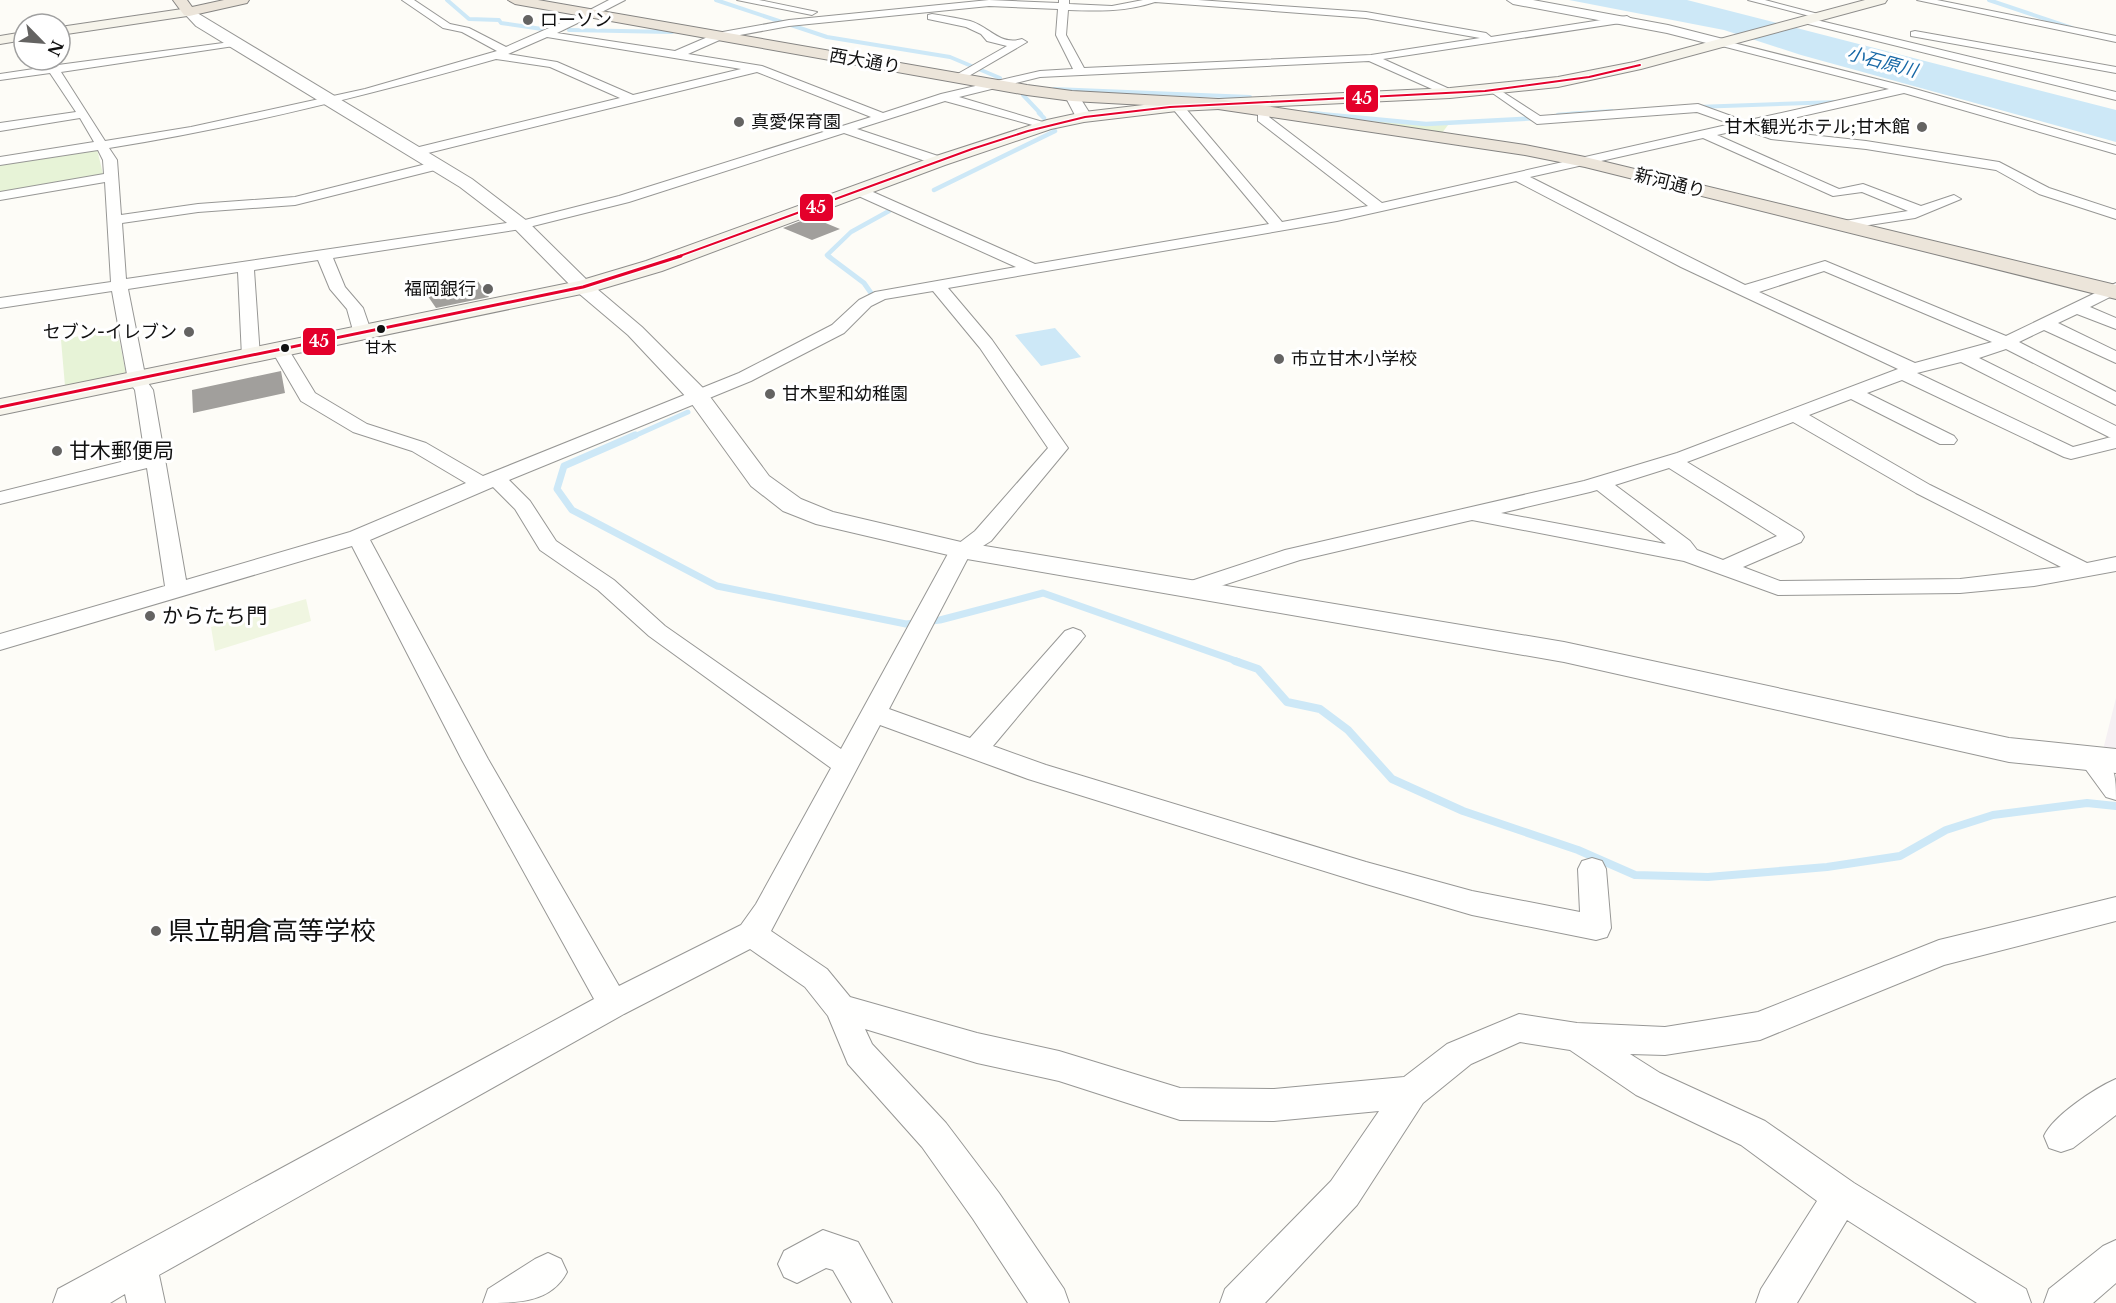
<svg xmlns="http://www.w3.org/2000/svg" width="2116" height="1303" viewBox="0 0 2116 1303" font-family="'Libre Baskerville','Noto Sans JP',serif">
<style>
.industrial{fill:#f5f0f3}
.green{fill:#e7f3d7}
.pitch{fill:#f0f6e1}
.water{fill:#cde8f7}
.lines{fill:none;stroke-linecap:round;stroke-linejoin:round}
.stream-far4{stroke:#cde8f7;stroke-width:4}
.stream-far3{stroke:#cde8f7;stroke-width:4.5}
.stream-far2{stroke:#cde8f7;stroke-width:5}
.stream-far1{stroke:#cde8f7;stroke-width:7}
.stream{stroke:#cde8f7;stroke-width:8}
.building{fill:#a19f9c}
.minor-casing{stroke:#979795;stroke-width:2}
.tertiary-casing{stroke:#979795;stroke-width:2}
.secondary-casing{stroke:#8e8d8b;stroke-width:2}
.trunk-casing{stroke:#858482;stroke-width:2}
.minor{fill:#fffffe;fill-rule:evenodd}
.tertiary{fill:#fffffe;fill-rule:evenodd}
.secondary{fill:#f6f4eb;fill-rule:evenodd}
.trunk{fill:#ece5da;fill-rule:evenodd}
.bus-1-far1-casing{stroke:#fff;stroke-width:4.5}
.bus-1-casing{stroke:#fff;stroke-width:6}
.bus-1-far1{stroke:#e4002b;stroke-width:2}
.bus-1{stroke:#e4002b;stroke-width:3}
.poi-dot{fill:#646362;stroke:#fff;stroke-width:2}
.bus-dot{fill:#111;stroke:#fff;stroke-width:2}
.labels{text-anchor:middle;stroke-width:6;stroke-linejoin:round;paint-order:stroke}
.far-bus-label{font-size:16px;fill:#111;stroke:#fff}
.far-poi-label{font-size:18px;fill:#111;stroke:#fff;text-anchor:start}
.far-street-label{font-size:18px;fill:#111;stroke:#fff}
.far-water-label{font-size:18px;font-style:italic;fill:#1768a6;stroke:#fff}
.poi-label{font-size:21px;fill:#111;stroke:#fff;text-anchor:start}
.near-poi-label{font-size:26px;fill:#111;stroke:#fff;text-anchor:start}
.line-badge{stroke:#fff;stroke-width:2}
.badge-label{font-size:16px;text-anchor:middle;font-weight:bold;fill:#fff}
</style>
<rect width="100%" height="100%" fill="#fdfcf7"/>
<!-- industrial -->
<path class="industrial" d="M 2116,698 L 2116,750 L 2103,750 Z"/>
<!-- green -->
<path class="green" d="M 1364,120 L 1448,125 L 1442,133 Z
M 97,149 L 103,174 L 98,177 L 0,195 L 0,165 Z
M 117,328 L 126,374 L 65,386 L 61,340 Z"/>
<!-- pitch -->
<path class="pitch" d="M 306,599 L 311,621 L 215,651 L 211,627 Z"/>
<!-- water -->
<path class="water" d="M 1569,0 L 1687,0 L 2116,110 L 2116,142 L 1801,55 L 1724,30 Z
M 1055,328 L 1081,357 L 1041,366 L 1015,335 Z"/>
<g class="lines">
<!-- stream-far4 -->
<path class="stream-far4" d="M 447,0 L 469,19 L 499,20 L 501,23 L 542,29
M 716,0 L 827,37 L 950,57 L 1000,78
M 1989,0 L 2072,28
M 569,30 L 672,32
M 1054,89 L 1250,97
M 1023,95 L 1041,114
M 1696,107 L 1837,102
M 1310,113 L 1323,114
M 1568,114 L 1612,111"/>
<!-- stream-far3 -->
<path class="stream-far3" d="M 1039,113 L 1044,118
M 1310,113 L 1426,124 L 1538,118
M 1558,115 L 1588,113
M 934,190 L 1055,131
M 830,257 L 827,255 L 851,232 L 889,211"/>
<!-- stream-far2 -->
<path class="stream-far2" d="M 828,256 L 864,283 L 871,293
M 632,437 L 688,412"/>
<!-- stream-far1 -->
<path class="stream-far1" d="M 635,435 L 564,466 L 557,489 L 572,510 L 717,586 L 906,624 L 940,620 L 1043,593 L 1239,662"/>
<!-- stream -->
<path class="stream" d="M 1235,661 L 1258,669 L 1287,702 L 1320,709 L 1348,730 L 1392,779 L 1463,811 L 1578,850 L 1635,875 L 1708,877 L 1827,867 L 1900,856 L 1946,830 L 1993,815 L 2087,803 L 2116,806"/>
</g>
<!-- building -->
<path class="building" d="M 811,217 L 840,229 L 812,240 L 783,228 Z
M 477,280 L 489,297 L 436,308 L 425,292 Z
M 281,371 L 285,393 L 193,413 L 192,390 Z"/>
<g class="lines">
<!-- minor casing -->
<g class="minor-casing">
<path id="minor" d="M 402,0 L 414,0 L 450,24 L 469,28 L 506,47 L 590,10 L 594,11 L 594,15 L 557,33 L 675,51 L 717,33 L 789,20 L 989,0 L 1059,3 L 1059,0 L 1069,0 L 1069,4 L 1112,6 L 1143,0 L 1198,0 L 1366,12 L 1486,33 L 1491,37 L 1627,16 L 1632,19 L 1627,22 L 1383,59 L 1454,91 L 1456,93 L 1450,97 L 1369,61 L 1040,77 L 959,97 L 1053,125 L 1047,129 L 945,101 L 857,129 L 944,158 L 944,164 L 934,164 L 844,133 L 629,202 L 521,229 L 333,258 L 345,287 L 363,308 L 372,334 L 363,339 L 354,334 L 347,309 L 330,289 L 318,260 L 254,270 L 260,357 L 251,362 L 242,357 L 238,272 L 128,289 L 146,380 L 153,390 L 186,580 L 350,532 L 466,483 L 412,451 L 353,432 L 301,401 L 272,351 L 275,347 L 287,347 L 315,393 L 367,424 L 426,443 L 483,476 L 739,373 L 832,325 L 859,300 L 875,292 L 1016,267 L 854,194 L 854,188 L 864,188 L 1035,264 L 1269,224 L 1173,109 L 1171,106 L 1177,102 L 1181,103 L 1282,222 L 1368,206 L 1258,121 L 1258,115 L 1267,108 L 1273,112 L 1269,117 L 1382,203 L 1731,124 L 1697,112 L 1537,124 L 1491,92 L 1489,90 L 1495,87 L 1540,116 L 1698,104 L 1745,121 L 1889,89 L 1718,45 L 1718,41 L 1722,40 L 1908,87 L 2116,146 L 2116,154 L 1904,93 L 1758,126 L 1773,131 L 1866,141 L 1999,162 L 2049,188 L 2116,210 L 2116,219 L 2039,194 L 1996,170 L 1866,149 L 1771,139 L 1743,129 L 1717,135 L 1839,189 L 1863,184 L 1921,206 L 1954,195 L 1961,199 L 1915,218 L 1843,229 L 1836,225 L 1838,222 L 1908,211 L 1862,192 L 1833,196 L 1703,138 L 1530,177 L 1745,285 L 1825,261 L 2006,336 L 2116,283 L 2116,294 L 2090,307 L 2116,318 L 2116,329 L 2077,314 L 2058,323 L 2116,351 L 2116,363 L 2044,330 L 2019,342 L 2116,392 L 2116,405 L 2006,349 L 1979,358 L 2116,426 L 2116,448 L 2071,459 L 2064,457 L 1902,380 L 1867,393 L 1954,436 L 1957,440 L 1954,444 L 1940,444 L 1851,399 L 1809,415 L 1930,485 L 2087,563 L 2116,557 L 2116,571 L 2034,586 L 1960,593 L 1778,595 L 1684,561 L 1472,520 L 1300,560 L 1193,595 L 1185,593 L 1182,588 L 1185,583 L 1285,550 L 1584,481 L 1677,453 L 1898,369 L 1681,267 L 1516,181 L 1337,221 L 948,288 L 992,340 L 1068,448 L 991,541 L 970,554 L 889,709 L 970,738 L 1065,631 L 1073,628 L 1081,631 L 1085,636 L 1081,641 L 993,746 L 1046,765 L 1366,862 L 1472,891 L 1580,912 L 1578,869 L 1582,861 L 1592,858 L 1602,861 L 1606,869 L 1611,928 L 1607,937 L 1596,940 L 1472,915 L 1366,884 L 1028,779 L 880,725 L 771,931 L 827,969 L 850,997 L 977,1033 L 1059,1051 L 1180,1088 L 1274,1089 L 1404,1077 L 1447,1044 L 1519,1014 L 1577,1023 L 1665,1027 L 1758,1012 L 1939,940 L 2116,897 L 2116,921 L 1944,965 L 1760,1040 L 1665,1055 L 1630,1054 L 1660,1073 L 1765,1121 L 1854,1183 L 2026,1289 L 2031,1303 L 1977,1303 L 1847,1220 L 1797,1303 L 1756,1303 L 1761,1289 L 1817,1201 L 1741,1145 L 1636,1095 L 1570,1050 L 1520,1042 L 1471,1064 L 1423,1103 L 1357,1205 L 1265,1303 L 1220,1303 L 1225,1289 L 1331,1181 L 1379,1111 L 1274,1121 L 1180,1120 L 1059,1081 L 977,1063 L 865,1029 L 872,1044 L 946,1123 L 999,1193 L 1064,1289 L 1069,1303 L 1028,1303 L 973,1219 L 922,1147 L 848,1064 L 828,1016 L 805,987 L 750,949 L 624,1014 L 159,1275 L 165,1303 L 127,1303 L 125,1294 L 110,1303 L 53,1303 L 58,1289 L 594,999 L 462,760 L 352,546 L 0,650 L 0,634 L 165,586 L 147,468 L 0,504 L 0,492 L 145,456 L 135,390 L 128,380 L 112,291 L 0,308 L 0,298 L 111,282 L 105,182 L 0,200 L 0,192 L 104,174 L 103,160 L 98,150 L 0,165 L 0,157 L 94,142 L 80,118 L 0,131 L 0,123 L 76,112 L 50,73 L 0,80 L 0,74 L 47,67 L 46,60 L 56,60 L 58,65 L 238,41 L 239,43 L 234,46 L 61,72 L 105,141 L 191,127 L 365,89 L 497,51 L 462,32 L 443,28 ZM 1155,2 L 1366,18 L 1480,38 L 1371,55 L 1084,68 L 1066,35 L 1068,10 C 1099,11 1125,12 1155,2 ZM 989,6 L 1058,9 L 1056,35 L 1073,69 L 1040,71 L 941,94 L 883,113 L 762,66 L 688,54 L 724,38 L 789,26 ZM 547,37 L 741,69 L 633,95 L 557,62 L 508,54 ZM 496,59 L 550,67 L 620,98 L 411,149 L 411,155 L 416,156 L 757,72 L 871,117 L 619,196 L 521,221 L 126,279 L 122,223 L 198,212 L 295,205 L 443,168 L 445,165 L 438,161 L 295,197 L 198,204 L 121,215 L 117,160 L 109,148 C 241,127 369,95 496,59 ZM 1824,271 L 1992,342 L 1915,363 L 1759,292 ZM 933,291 L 980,348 L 1048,448 L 975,531 L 950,550 L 841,749 L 665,626 L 614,580 L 556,541 L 530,501 L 509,480 L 751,381 L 844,333 L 871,306 L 885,299 ZM 1961,362 L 2109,437 L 2111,437 L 2073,447 L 1917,373 ZM 1793,422 L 1916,493 L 2061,567 L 1960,579 L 1780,581 L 1743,567 L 1801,542 L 1804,537 L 1801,532 L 1687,462 ZM 1669,468 L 1777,536 L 1723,560 L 1697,550 L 1690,541 L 1615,485 ZM 493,487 L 515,509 L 540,550 L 598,590 L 649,636 L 831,768 L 756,904 L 741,925 L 619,986 L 488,759 L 370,540 ZM 1597,490 L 1666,544 L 1501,513 L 1590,492 Z
M 737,0 L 759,0 L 817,12 L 812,15 Z
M 1748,0 L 1765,0 L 1826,16 L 1821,19 Z
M 1917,0 L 1937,0 L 2116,36 L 2116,42 Z
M 932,14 C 945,16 958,18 970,21 C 990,27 1000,46 1022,39 L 1027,42 L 962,80 L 954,80 L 954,76 L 1007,46 L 987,41 L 981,34 L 966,27 L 928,19 L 928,15 Z
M 1804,17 L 2116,92 L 2116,100 L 1800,22 L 1799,20 Z
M 1915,31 L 2116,67 L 2116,73 L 1911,36 L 1911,32 Z
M 2092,750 C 2116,758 2116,779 2116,800 L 2106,797 L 2079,760 L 2083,753 Z
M 2116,1079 L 2116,1115 L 2073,1148 L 2061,1152 L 2049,1148 L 2044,1136 C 2053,1116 2095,1088 2116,1079 Z
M 823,1230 L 858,1242 L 892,1303 L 852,1303 L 833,1270 L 826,1268 L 797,1283 L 784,1277 L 778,1264 L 784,1251 Z
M 2116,1240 L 2116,1283 L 2093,1303 L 2044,1303 L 2049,1289 L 2103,1246 Z
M 548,1253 L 561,1259 L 567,1272 C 551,1303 517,1303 483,1303 L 488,1289 L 535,1259 Z"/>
</g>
<!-- tertiary casing -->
<g class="tertiary-casing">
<path id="tertiary" d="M 609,0 L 625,0 L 594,16 L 590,17 L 584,13 Z
M 1507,0 L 1533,0 L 1668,25 L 1727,40 L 1729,43 L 1722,47 L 1667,33 L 1513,4 Z
M 189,8 L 472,179 L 527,221 L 590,283 L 642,327 L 705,390 L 769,476 L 801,499 L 833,512 L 961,542 L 1564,642 L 2009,738 L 2116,749 L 2116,773 L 2009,762 L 1564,662 L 961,558 L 816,524 L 783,511 L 751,486 L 689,400 L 628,335 L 576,291 L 515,229 L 460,187 L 196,26 L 183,12 Z
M 1072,92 L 1077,93 L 1092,117 L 1089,120 L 1079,120 L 1076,117 L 1065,96 Z"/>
</g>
<!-- secondary casing -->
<g class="secondary-casing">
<path id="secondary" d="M 1865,0 L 1887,0 L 1885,3 L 1641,69 L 1558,87 L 1450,98 L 1177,111 L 1084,122 L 1051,129 L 945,165 L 662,271 L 591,292 L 0,415 L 0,399 L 579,281 L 646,261 L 933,157 L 1047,120 L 1084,112 L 1177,101 L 1450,88 L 1558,77 L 1634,62 Z
M 189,8 L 196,12 L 194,15 L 60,35 L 60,27 Z
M 24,32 L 24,40 L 0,44 L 0,36 Z"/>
</g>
<!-- trunk casing -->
<g class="trunk-casing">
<path id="trunk" d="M 173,0 L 187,0 L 192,7 L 224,0 L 249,0 L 247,3 L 189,16 L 184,15 Z
M 508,0 L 538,0 L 1027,85 L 1072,91 L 1218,99 L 1525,145 L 1585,157 L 2116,285 L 2116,299 L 1585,167 L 1525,155 L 1218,109 L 1072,101 L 1027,95 L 515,4 Z"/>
</g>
<!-- minor -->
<use href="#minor" class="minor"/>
<!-- tertiary -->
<use href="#tertiary" class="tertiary"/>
<!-- secondary -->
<use href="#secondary" class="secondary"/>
<!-- trunk -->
<use href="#trunk" class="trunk"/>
<!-- bus-1-far1 casing -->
<g class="bus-1-far1-casing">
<path id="bus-1-far1" d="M 677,257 L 972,149 L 1028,131 L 1085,117 L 1170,107 L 1485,91 L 1589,77 L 1640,65"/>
</g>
<!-- bus-1 casing -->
<g class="bus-1-casing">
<path id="bus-1" d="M 0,407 L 583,287 L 681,256"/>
</g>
<!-- bus-1-far1 -->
<use href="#bus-1-far1" class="bus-1-far1"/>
<!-- bus-1 -->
<use href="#bus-1" class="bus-1"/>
</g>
<!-- markers -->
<g class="poi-dot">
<circle cx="528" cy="20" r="6"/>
<circle cx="739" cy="122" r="6"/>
<circle cx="1922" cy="127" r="6"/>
<circle cx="488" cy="289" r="6"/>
<circle cx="189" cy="332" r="6"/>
<circle cx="1279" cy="359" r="6"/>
<circle cx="770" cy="394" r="6"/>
<circle cx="57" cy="451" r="6"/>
<circle cx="150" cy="616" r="6"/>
<circle cx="156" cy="931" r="6"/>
</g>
<g class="bus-dot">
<circle cx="381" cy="329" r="5"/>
<circle cx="285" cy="348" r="5"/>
</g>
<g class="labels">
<!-- far-bus labels -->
<g class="far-bus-label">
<text x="381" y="353">甘木</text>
</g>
<!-- far-poi labels -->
<g class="far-poi-label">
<text x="540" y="26">ローソン</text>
<text x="751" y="128">真愛保育園</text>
<text x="1910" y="133" text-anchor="end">甘木観光ホテル;甘木館</text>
<text x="476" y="295" text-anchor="end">福岡銀行</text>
<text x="177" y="338" text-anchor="end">セブン-イレブン</text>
<text x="1291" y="365">市立甘木小学校</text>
<text x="782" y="400">甘木聖和幼稚園</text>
</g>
<!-- far-street labels -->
<g class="far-street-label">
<text transform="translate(865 61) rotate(10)" y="6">西大通り</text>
<text transform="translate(1670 183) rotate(14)" y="6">新河通り</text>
</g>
<!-- far-water labels -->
<g class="far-water-label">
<text transform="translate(1882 62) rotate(15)" y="6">小石原川</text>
</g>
<!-- poi labels -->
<g class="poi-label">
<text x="69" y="458">甘木郵便局</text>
<text x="162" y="623">からたち門</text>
</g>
<!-- near-poi labels -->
<g class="near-poi-label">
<text x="168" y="940">県立朝倉高等学校</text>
</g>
</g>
<g class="line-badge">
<rect x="1345" y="84" width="34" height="29" rx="6" fill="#e4002b"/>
<rect x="799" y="193" width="35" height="29" rx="6" fill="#e4002b"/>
<rect x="302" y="327" width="34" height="29" rx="6" fill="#e4002b"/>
</g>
<g class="badge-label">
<text x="1362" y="104">45</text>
<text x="816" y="213">45</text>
<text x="319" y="347">45</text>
</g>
<!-- north arrow -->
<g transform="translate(42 42) rotate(115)"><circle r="28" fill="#ffffff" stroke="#a0a0a0" stroke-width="1.5"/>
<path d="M0-4.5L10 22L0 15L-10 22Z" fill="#646362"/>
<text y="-9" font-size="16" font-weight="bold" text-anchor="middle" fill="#111111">N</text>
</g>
</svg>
